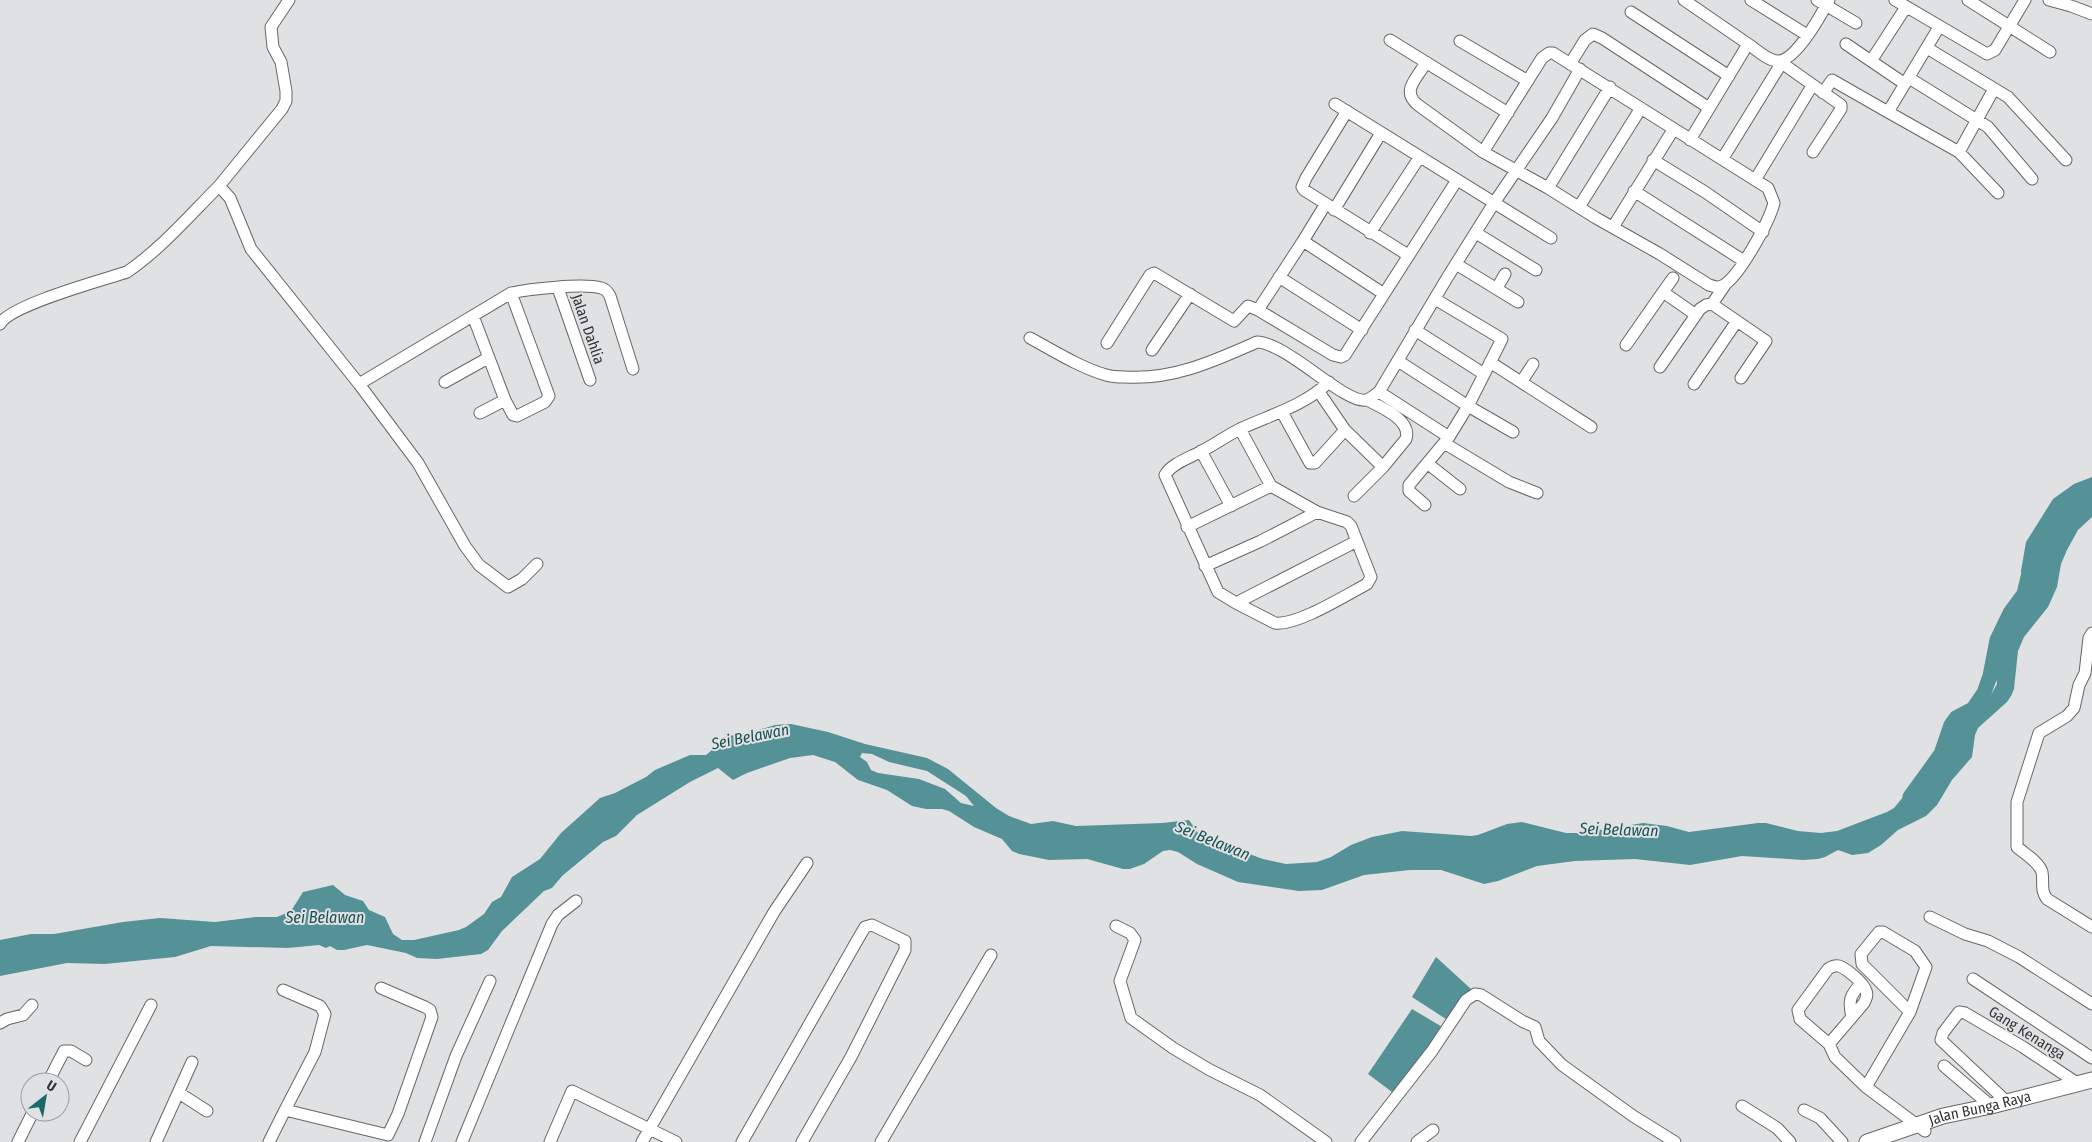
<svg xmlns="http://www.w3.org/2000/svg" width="2092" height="1142" viewBox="0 0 2092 1142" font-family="'Fira Sans Condensed',sans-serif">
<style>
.water{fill:#559297;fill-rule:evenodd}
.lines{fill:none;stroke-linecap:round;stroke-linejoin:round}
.river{stroke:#559297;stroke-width:15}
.minor-casing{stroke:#656768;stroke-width:13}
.major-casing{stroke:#656768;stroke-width:17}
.minor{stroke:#fff;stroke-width:11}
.major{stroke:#fff;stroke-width:15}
.labels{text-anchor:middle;stroke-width:4;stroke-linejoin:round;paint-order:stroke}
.street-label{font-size:15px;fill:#353536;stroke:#e0e1e3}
.water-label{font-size:16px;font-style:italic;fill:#195053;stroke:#e0e1e3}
</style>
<rect width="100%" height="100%" fill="#e0e1e3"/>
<!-- water -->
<path class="water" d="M 2092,477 L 2092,517 L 2078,530 L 2067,550 L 2061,564 L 2057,587 L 2048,607 L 2024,637 L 2018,651 L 2014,689 L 2011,696 L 2007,702 L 1978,728 L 1975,735 L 1972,757 L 1952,780 L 1937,805 L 1926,816 L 1898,830 L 1881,845 L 1868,853 L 1852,855 L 1838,850 L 1825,857 L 1818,859 L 1803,860 L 1742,856 L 1690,865 L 1635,859 L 1575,861 L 1537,866 L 1498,881 L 1484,884 L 1441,870 L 1410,870 L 1364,875 L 1322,890 L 1299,891 L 1238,882 L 1197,864 L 1178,852 L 1170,850 L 1163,851 L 1144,864 L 1130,869 L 1123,869 L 1087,859 L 1049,860 L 1019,854 L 1012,851 L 1002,839 L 974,827 L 949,811 L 942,809 L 926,809 L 912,806 L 887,790 L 858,780 L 835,762 L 813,755 L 790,758 L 747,773 L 733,780 L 718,768 L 690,782 L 637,815 L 616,836 L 603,842 L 562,876 L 552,888 L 544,891 L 502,931 L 488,950 L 481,954 L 437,959 L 417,958 L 406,953 L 367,945 L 344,950 L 337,950 L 330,946 L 326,948 L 319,945 L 288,948 L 211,946 L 175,957 L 105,964 L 67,963 L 0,976 L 0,940 L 31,934 L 54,934 L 123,922 L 160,918 L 215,922 L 257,917 L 277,917 L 291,911 L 303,892 L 333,885 L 345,895 L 363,901 L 369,910 L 385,917 L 393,934 L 402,940 L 414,940 L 459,930 L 466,927 L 484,914 L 492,902 L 501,897 L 512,877 L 540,859 L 561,833 L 600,798 L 615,793 L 646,777 L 655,770 L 690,755 L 706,755 L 729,736 L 752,732 L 775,725 L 791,724 L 828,732 L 865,744 L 927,758 L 948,769 L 996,808 L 1009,816 L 1031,824 L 1053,821 L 1076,826 L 1162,823 L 1189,820 L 1198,833 L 1211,840 L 1263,859 L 1286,864 L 1317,862 L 1331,857 L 1351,845 L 1372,837 L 1402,831 L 1471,836 L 1478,835 L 1507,824 L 1522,822 L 1566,833 L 1582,833 L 1643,823 L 1667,826 L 1689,832 L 1758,823 L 1766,823 L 1798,831 L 1821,833 L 1837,831 L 1887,812 L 1894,808 L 1913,785 L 1927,779 L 1948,748 L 1955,723 L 1960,717 L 1981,707 L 1991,695 L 1997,684 L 1994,664 L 2000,640 L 2023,593 L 2021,571 L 2026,542 L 2053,499 L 2074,484 ZM 862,753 L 872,754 L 889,762 L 927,771 L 966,796 L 974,806 L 961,803 L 945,789 L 919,779 L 878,773 L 871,770 L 867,762 L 860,757 Z
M 1436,957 L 1471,989 L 1449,1021 L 1412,997 Z
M 1412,1009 L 1444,1028 L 1396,1095 L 1368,1074 Z"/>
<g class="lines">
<!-- river -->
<path class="river" d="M 1910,797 L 1941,754 L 1951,725 L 1956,718 L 1973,709 L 1984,693 L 1990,676 L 1997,640 L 2010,613 L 2024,594 L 2028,577"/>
<!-- minor casing -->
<g class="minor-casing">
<path id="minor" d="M 1684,0 L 1748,44
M 1751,0 L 1807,35
M 1817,0 L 1856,23
M 1895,0 L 1987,54 L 1995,50 L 2025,0
M 1968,0 L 2050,52
M 2049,0 L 2071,6 L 2092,14
M 1631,12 L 1729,76
M 1939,27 L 1888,112 L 1959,152 L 1998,193
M 1390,40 L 1508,113
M 1460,41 L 1528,81
M 1846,44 L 1905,84
M 1927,48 L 2008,97 L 2066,160
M 1779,61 L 1841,105 L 1841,109 L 1813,152
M 1871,61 L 1906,7
M 1426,62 C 1418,78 1400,90 1418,105 L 1483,152 L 1548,188 L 1596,218 L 1660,254 L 1709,285 C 1715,287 1719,288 1724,285 C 1740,275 1769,222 1774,203 L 1768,188 L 1553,53 L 1549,53 L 1542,58 L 1483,152
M 1570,64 L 1585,40 L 1593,34 L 1602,38 L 1709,108
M 1909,78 L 1988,127 L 2032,179
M 1823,93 L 1832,80 L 1888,112
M 1335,104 L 1551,238
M 1347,111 L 1306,178 L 1302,187 L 1304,190 L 1408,255
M 1690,140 L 1748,44 C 1756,49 1768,61 1778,61 C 1796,61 1821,15 1829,0
M 1959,152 L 1994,89
M 1723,158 L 1781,64
M 1653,160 L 1705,192 L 1763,232
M 1755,180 L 1812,86
M 219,186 L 282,109 L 286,101 L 286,91 L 281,62 L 273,47 L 271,27 L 289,0
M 1548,188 L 1610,87
M 1634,191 L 1744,261
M 1325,205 L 1303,241 L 1384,294
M 1579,207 L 1641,108
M 1334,210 L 1381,133
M 1613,227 L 1673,130
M 1370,233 L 1419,158
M 1476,233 L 1536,270
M 1303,241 L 1258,310 L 1333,355 L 1341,357 L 1345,355 L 1457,180
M 1456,264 L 1518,302
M 1279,277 L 1362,330
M 1673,278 L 1663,292 L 1696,315
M 1725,285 L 1712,304 L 1766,341 L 1741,378
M 558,288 L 590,380
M 1497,288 L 1505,274
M 473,316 L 505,400 L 513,415 L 517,416 L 545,402 L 549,396 L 511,293
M 0,324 C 10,305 103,280 127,272 C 162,248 190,215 219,186 L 230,198 L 251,249 L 359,384 L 418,463 L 465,546 L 479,565 L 508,587 L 522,579 L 537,564
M 1415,330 L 1484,374
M 1030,338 C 1054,351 1079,367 1106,375 C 1112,377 1119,377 1125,377 C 1173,380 1214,361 1257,342 C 1287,343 1345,404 1366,400 C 1370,399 1375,395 1379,392 L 1447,278 L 1494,203 L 1552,118 L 1580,69
M 1107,343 L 1150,275 L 1154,273 L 1234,321 L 1248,306 L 1258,310
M 1626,345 L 1663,292
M 1152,350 L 1190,294
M 1398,361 L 1468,406 L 1513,432
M 1490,362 L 1591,427
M 1660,367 L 1700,309 L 1706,305 L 1712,304
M 1522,381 L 1533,364
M 445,382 L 488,358
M 1329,382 C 1304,406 1270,415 1240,429 C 1226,436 1214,445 1200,452 C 1189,458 1171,464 1165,475 L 1218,592 L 1236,603 L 1357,541
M 359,384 L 511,293 C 529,289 584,283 601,288 C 606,289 608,292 610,296 L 633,369
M 1694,384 L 1737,321
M 1319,392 L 1345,430 L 1383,467 L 1406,439 C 1412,420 1381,407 1367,400
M 1379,392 L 1449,437
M 1282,412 L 1310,463 L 1315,463 L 1345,430
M 480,413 L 505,400
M 1444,443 L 1509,482 L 1537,493
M 1201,451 L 1231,506
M 1427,463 L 1460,489
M 1354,496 L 1383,467
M 1425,505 L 1409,491 L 1409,485 L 1449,437 L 1468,406 L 1502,339 L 1435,299
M 1187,527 L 1271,486
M 1205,566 L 1261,541 L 1317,512
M 1236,603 L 1275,623 C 1297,626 1346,595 1367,584 L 1371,577 L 1351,526 L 1347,522 L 1317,512 L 1271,486 L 1240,429
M 2092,633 L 2089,638 L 2085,673 L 2079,685 L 2074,708 L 2067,716 L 2039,733 L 2017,802 L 2017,847 C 2025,854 2039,862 2042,872 C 2044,882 2040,890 2047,899 L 2092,927
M 1930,917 L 1965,934 L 1988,941 L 2019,957 L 2092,1004
M 1116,926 L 1130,933 L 1135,940 L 1120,981 L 1131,1018 L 1173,1048 L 1210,1070 L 1260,1095 L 1326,1142
M 1973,979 L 2092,1058
M 283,990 L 320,1006 L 325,1014 L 315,1052 L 285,1110
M 1852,1017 C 1848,1001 1850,995 1861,984
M 0,1023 L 7,1019 L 23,1015 L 32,1005
M 1829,1044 L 1864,1003 C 1866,999 1868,995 1866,991 C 1864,983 1847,969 1839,966 C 1834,965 1831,967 1828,969 L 1798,1010 L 1800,1019 L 1829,1044 L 1835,1057 L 1866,1087 L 1925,1131
M 1944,1066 L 1991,1106
M 48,1082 L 64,1051 L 71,1051 L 86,1060
M 1866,1087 L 1910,1012 L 1926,967 L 1915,951 L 1883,932 L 1879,932 L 1861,954 L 1862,964 L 1910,1012
M 179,1093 L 207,1111
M 2007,1102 L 1941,1040 L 1943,1033 L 1959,1012 L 1965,1013 L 2023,1047 L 2077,1083
M 1742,1106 L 1777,1128 L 1790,1142
M 1804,1110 L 1820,1118 L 1842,1142
M 18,1142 L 33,1112
M 80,1142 L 151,1005
M 156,1142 L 192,1062
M 269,1142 L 285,1110 L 388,1135 L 398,1114 L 432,1017 L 430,1010 L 425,1007 L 381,988
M 425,1142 L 456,1056 L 490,981
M 462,1142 L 552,924 L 558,915 L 576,901
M 550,1142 L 572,1091 L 676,1142
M 642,1142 L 774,912 L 807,863
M 742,1142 L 858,939 L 865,927 L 872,925 L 905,941 L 905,950 L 851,1057 L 802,1142
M 881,1142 L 991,955
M 1361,1142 L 1432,1051 L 1466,1000 L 1475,994 L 1481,995 L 1522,1021 L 1535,1027 L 1539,1041 L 1562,1065 L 1633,1116 L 1675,1142
M 1417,1142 L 1433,1130"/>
</g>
<!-- major casing -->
<g class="major-casing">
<g id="major">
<path id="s1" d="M 1867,1142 L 1943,1116 L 1991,1106 L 2092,1080"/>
</g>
</g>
<!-- minor -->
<use href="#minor" class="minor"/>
<!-- major -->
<use href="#major" class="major"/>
</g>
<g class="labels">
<!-- street labels -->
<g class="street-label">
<text transform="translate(588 329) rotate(71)" y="5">Jalan Dahlia</text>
<text transform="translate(2027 1033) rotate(32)" y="5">Gang Kenanga</text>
<text dy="5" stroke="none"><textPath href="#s1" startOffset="118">Jalan Bunga Raya</textPath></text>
</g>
<!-- water labels -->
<g class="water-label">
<text transform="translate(750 736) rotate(-11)" y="6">Sei Belawan</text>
<text transform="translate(1619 829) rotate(2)" y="6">Sei Belawan</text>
<text transform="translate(1213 840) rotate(22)" y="6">Sei Belawan</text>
<text x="325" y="923">Sei Belawan</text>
</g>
</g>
<!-- north arrow -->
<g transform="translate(45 1097) rotate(31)"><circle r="24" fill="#e0e1e3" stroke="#9c9c9e"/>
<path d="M0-4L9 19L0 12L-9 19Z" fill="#1c6969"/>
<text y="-8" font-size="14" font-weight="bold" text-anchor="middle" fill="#353536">U</text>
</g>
</svg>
